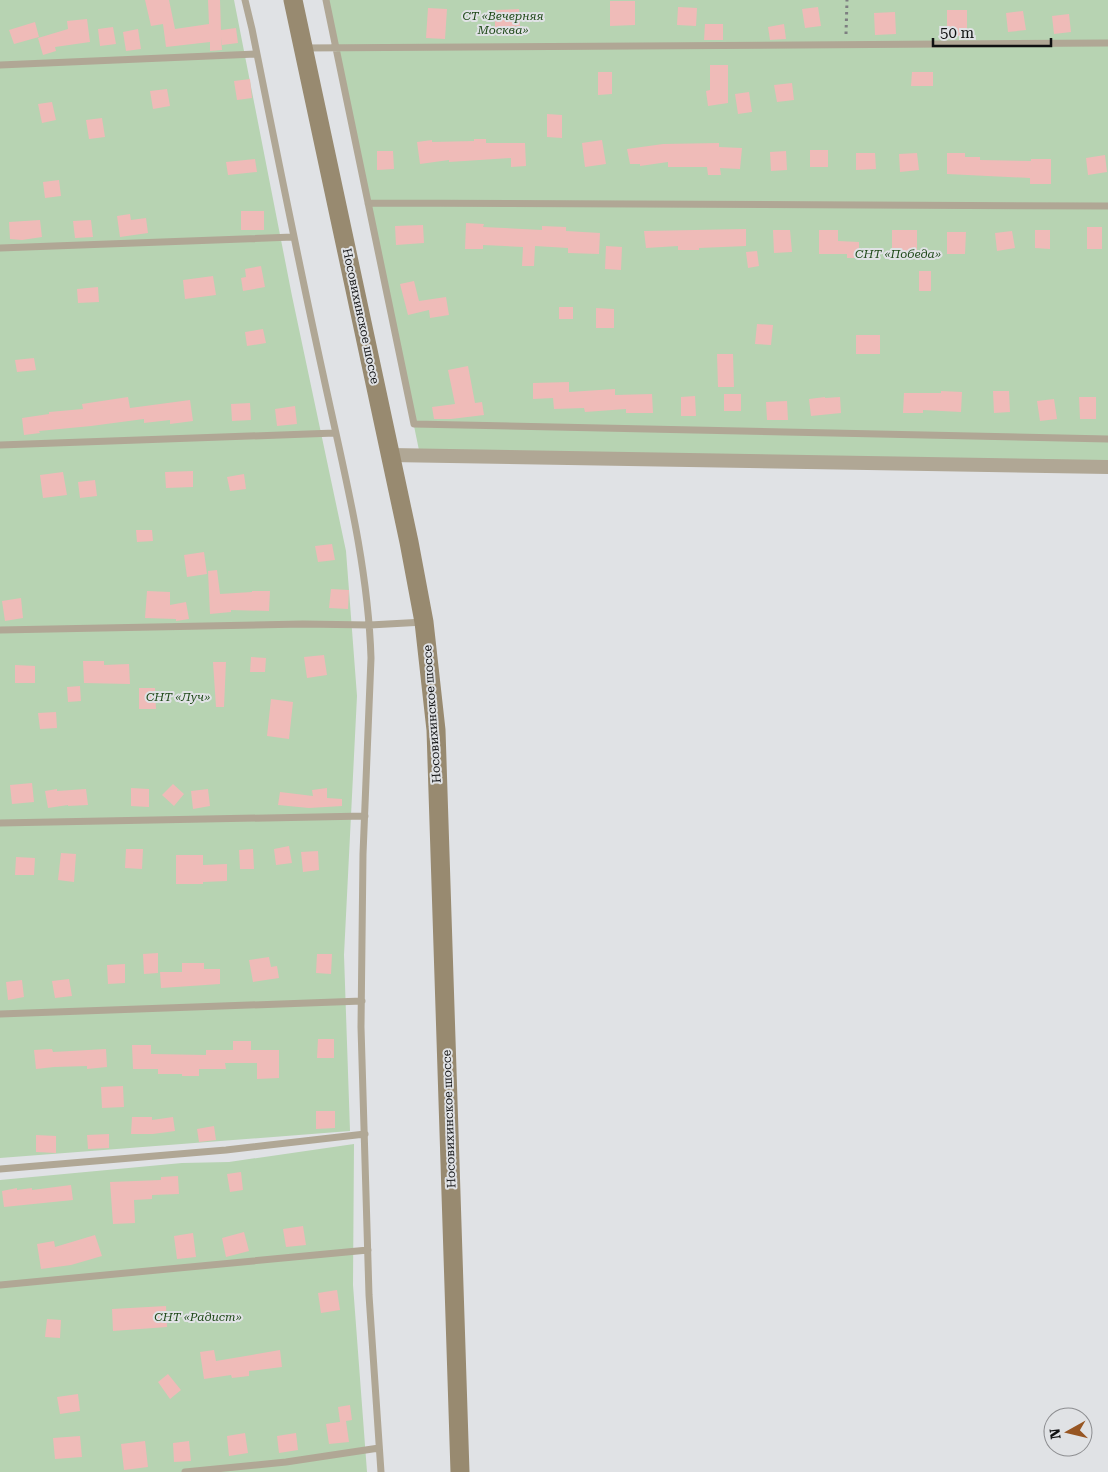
<svg xmlns="http://www.w3.org/2000/svg" width="1108" height="1472" viewBox="0 0 1108 1472" font-family="'Roboto Serif',serif">
<style>
.green{fill:#b7d3b2}
.building{fill:#efbbb8}
.lines{fill:none;stroke-linecap:round;stroke-linejoin:round}
.path{stroke:#7d7e80;stroke-width:3;stroke-dasharray:2.5 4;stroke-linecap:butt}
.lane{stroke:#b0a795;stroke-width:7}
.street{stroke:#b0a795;stroke-width:14}
.secondary{stroke:#988a70;stroke-width:19}
.labels{text-anchor:middle;stroke-width:4;stroke-linejoin:round;paint-order:stroke}
.park-label{font-size:12px;font-style:italic;fill:#1e4818;stroke:#e0e2e5}
.street-label{font-size:12px;fill:#101112;stroke:#e0e2e5}
</style>
<rect width="100%" height="100%" fill="#e0e2e5"/>
<!-- green -->
<path class="green" d="M 0,0 L 234,0 L 292,296 L 346,551 L 357,696 L 344,955 L 350,1131 L 0,1158 Z
M 326,0 L 1108,0 L 1108,467 L 420,455 Z
M 354,1144 L 353,1285 L 367,1472 L 0,1472 L 0,1180 L 182,1163 L 229,1162 Z"/>
<!-- building -->
<path class="building" d="M 145,0 L 169,0 L 175,29 L 209,24 L 208,0 L 220,0 L 221,30 L 236,28 L 238,43 L 222,45 L 221,37 L 222,50 L 210,51 L 210,42 L 166,47 L 163,24 L 151,26 Z
M 610,1 L 635,1 L 635,25 L 610,26 Z
M 678,7 L 697,8 L 696,26 L 677,25 Z
M 818,7 L 821,26 L 805,28 L 802,9 Z
M 428,8 L 447,9 L 445,39 L 426,38 Z
M 519,9 L 520,26 L 495,28 L 495,10 Z
M 947,10 L 967,10 L 967,36 L 947,36 Z
M 1023,11 L 1026,30 L 1008,32 L 1006,13 Z
M 895,12 L 896,34 L 875,35 L 874,13 Z
M 1069,14 L 1071,32 L 1054,34 L 1052,16 Z
M 87,19 L 90,42 L 55,47 L 56,51 L 43,55 L 38,38 L 68,29 L 67,21 Z
M 35,22 L 39,37 L 14,44 L 9,30 Z
M 705,24 L 723,24 L 723,40 L 704,40 Z
M 784,24 L 786,39 L 770,40 L 768,27 Z
M 113,27 L 116,44 L 100,46 L 98,29 Z
M 138,29 L 141,49 L 126,51 L 123,32 Z
M 710,65 L 728,65 L 728,103 L 708,106 L 706,91 L 710,90 Z
M 598,72 L 612,72 L 612,94 L 598,95 Z
M 912,72 L 933,72 L 933,86 L 911,86 Z
M 250,79 L 252,98 L 237,100 L 234,81 Z
M 792,83 L 794,100 L 777,102 L 774,85 Z
M 167,89 L 170,106 L 153,109 L 150,91 Z
M 749,92 L 752,112 L 738,114 L 735,94 Z
M 52,102 L 56,120 L 42,123 L 38,104 Z
M 547,114 L 562,115 L 562,138 L 547,137 Z
M 102,118 L 105,137 L 89,139 L 86,120 Z
M 474,139 L 486,139 L 486,143 L 525,143 L 526,166 L 511,167 L 511,158 L 449,162 L 449,160 L 420,164 L 417,142 L 432,140 L 432,142 L 474,141 Z
M 602,140 L 606,164 L 585,167 L 582,143 Z
M 719,143 L 719,147 L 742,148 L 740,169 L 720,168 L 721,175 L 708,175 L 707,167 L 668,167 L 668,162 L 640,166 L 640,164 L 630,164 L 627,149 L 663,144 Z
M 810,150 L 828,150 L 828,167 L 810,167 Z
M 377,151 L 393,151 L 394,169 L 377,170 Z
M 786,151 L 787,170 L 771,171 L 770,152 Z
M 856,153 L 875,153 L 876,169 L 856,170 Z
M 917,153 L 919,170 L 900,172 L 899,154 Z
M 947,153 L 965,153 L 965,157 L 980,157 L 980,160 L 1031,161 L 1031,159 L 1051,159 L 1051,184 L 1030,184 L 1030,178 L 947,174 Z
M 1105,155 L 1107,172 L 1088,175 L 1086,158 Z
M 255,159 L 257,172 L 228,175 L 226,162 Z
M 59,180 L 61,196 L 45,198 L 43,182 Z
M 241,211 L 264,211 L 264,230 L 241,230 Z
M 130,214 L 131,220 L 146,218 L 148,233 L 120,237 L 117,216 Z
M 40,220 L 42,237 L 22,240 L 10,239 L 9,222 Z
M 91,220 L 93,237 L 75,238 L 73,221 Z
M 466,223 L 484,224 L 483,227 L 542,230 L 542,226 L 566,227 L 566,231 L 600,233 L 599,254 L 568,253 L 568,248 L 535,246 L 534,266 L 522,266 L 523,247 L 483,245 L 483,249 L 465,249 Z
M 423,225 L 424,243 L 396,245 L 395,226 Z
M 1087,227 L 1102,227 L 1102,249 L 1087,249 Z
M 746,229 L 746,246 L 699,248 L 699,250 L 678,250 L 678,246 L 646,248 L 644,231 Z
M 773,230 L 790,230 L 792,252 L 774,253 Z
M 819,230 L 838,230 L 838,241 L 859,242 L 859,258 L 847,258 L 847,254 L 819,254 Z
M 892,230 L 917,230 L 917,252 L 892,252 Z
M 1035,230 L 1050,230 L 1050,249 L 1035,248 Z
M 1012,231 L 1015,248 L 997,251 L 995,233 Z
M 947,232 L 966,232 L 965,254 L 947,254 Z
M 606,246 L 622,247 L 621,270 L 605,269 Z
M 757,251 L 759,266 L 748,268 L 746,252 Z
M 261,266 L 265,287 L 243,291 L 241,278 L 246,277 L 245,269 Z
M 919,271 L 931,271 L 931,291 L 919,291 Z
M 213,276 L 216,295 L 185,299 L 183,280 Z
M 414,281 L 419,301 L 446,297 L 449,315 L 430,318 L 429,310 L 408,315 L 400,284 Z
M 98,287 L 99,302 L 78,303 L 77,289 Z
M 559,307 L 573,307 L 573,319 L 559,319 Z
M 596,308 L 614,309 L 614,328 L 596,328 Z
M 757,324 L 773,325 L 771,345 L 755,344 Z
M 263,329 L 266,343 L 247,346 L 245,332 Z
M 856,335 L 880,335 L 880,354 L 856,354 Z
M 717,354 L 733,354 L 734,387 L 718,387 Z
M 34,358 L 36,370 L 17,372 L 15,360 Z
M 468,366 L 475,403 L 482,402 L 484,415 L 451,419 L 434,419 L 432,407 L 455,404 L 448,370 Z
M 569,382 L 569,392 L 615,389 L 615,395 L 652,394 L 653,413 L 626,413 L 626,409 L 585,412 L 584,408 L 554,409 L 553,398 L 533,399 L 533,383 Z
M 941,391 L 962,392 L 961,412 L 923,410 L 923,413 L 903,413 L 904,393 L 941,393 Z
M 993,391 L 1009,391 L 1010,412 L 994,413 Z
M 724,394 L 741,394 L 741,411 L 724,411 Z
M 695,396 L 696,416 L 681,416 L 681,397 Z
M 128,397 L 130,408 L 190,400 L 193,421 L 170,424 L 170,420 L 144,423 L 144,419 L 91,426 L 39,431 L 40,433 L 24,435 L 22,418 L 49,414 L 49,412 L 83,409 L 82,404 Z
M 825,397 L 825,398 L 840,397 L 841,413 L 811,416 L 809,399 Z
M 1079,397 L 1096,397 L 1096,419 L 1080,419 Z
M 1054,399 L 1057,419 L 1040,421 L 1037,401 Z
M 787,401 L 788,420 L 767,420 L 766,402 Z
M 250,403 L 251,420 L 232,421 L 231,404 Z
M 295,406 L 297,424 L 277,426 L 275,409 Z
M 193,471 L 193,487 L 166,488 L 165,472 Z
M 63,472 L 67,495 L 43,498 L 40,475 Z
M 244,474 L 246,489 L 230,491 L 227,477 Z
M 95,480 L 97,496 L 80,498 L 78,482 Z
M 136,530 L 152,530 L 153,541 L 137,542 Z
M 332,544 L 335,560 L 318,562 L 315,546 Z
M 204,552 L 207,574 L 187,577 L 184,555 Z
M 217,570 L 220,594 L 252,592 L 252,591 L 270,591 L 269,611 L 231,610 L 231,612 L 210,614 L 208,571 Z
M 331,589 L 349,590 L 348,609 L 329,608 Z
M 147,591 L 170,592 L 170,605 L 186,602 L 189,619 L 176,621 L 176,619 L 145,618 Z
M 21,598 L 23,618 L 5,621 L 2,601 Z
M 324,655 L 327,675 L 307,678 L 304,657 Z
M 251,657 L 266,658 L 265,672 L 250,672 Z
M 83,661 L 104,661 L 104,665 L 129,664 L 130,684 L 84,683 Z
M 213,662 L 226,662 L 224,707 L 216,707 Z
M 15,665 L 35,666 L 35,683 L 15,683 Z
M 80,686 L 81,701 L 68,702 L 67,687 Z
M 139,688 L 155,688 L 156,709 L 139,709 Z
M 271,699 L 293,702 L 289,739 L 267,736 Z
M 56,712 L 57,728 L 40,729 L 38,713 Z
M 32,783 L 34,802 L 12,804 L 10,785 Z
M 173,784 L 184,794 L 174,806 L 162,795 Z
M 131,788 L 149,789 L 149,807 L 131,806 Z
M 327,788 L 327,798 L 342,799 L 342,806 L 309,808 L 278,805 L 280,792 L 313,796 L 312,790 Z
M 57,789 L 57,791 L 86,789 L 88,805 L 68,806 L 68,805 L 48,808 L 45,791 Z
M 208,789 L 210,806 L 193,809 L 191,791 Z
M 289,846 L 292,863 L 276,865 L 274,849 Z
M 126,849 L 143,849 L 142,869 L 125,868 Z
M 253,849 L 254,869 L 240,869 L 239,850 Z
M 318,851 L 319,870 L 303,872 L 301,852 Z
M 61,853 L 76,854 L 74,882 L 58,880 Z
M 176,855 L 203,855 L 203,865 L 227,864 L 227,881 L 203,882 L 203,884 L 176,884 Z
M 16,857 L 35,858 L 34,875 L 15,875 Z
M 158,953 L 158,973 L 144,974 L 143,954 Z
M 317,954 L 332,954 L 331,974 L 316,973 Z
M 269,957 L 271,967 L 277,966 L 279,978 L 253,982 L 249,960 Z
M 182,963 L 204,963 L 204,969 L 220,969 L 220,984 L 161,988 L 160,972 L 182,972 Z
M 125,964 L 125,983 L 108,984 L 107,965 Z
M 69,979 L 72,996 L 55,998 L 52,981 Z
M 22,980 L 24,997 L 8,1000 L 6,982 Z
M 318,1039 L 334,1039 L 334,1058 L 317,1058 Z
M 233,1041 L 251,1041 L 251,1050 L 279,1050 L 279,1078 L 257,1079 L 257,1063 L 225,1063 L 226,1069 L 199,1069 L 199,1076 L 182,1076 L 182,1074 L 158,1074 L 158,1069 L 133,1069 L 132,1045 L 151,1045 L 151,1054 L 206,1055 L 206,1050 L 233,1050 Z
M 52,1049 L 53,1052 L 106,1049 L 107,1067 L 87,1069 L 87,1066 L 54,1067 L 36,1069 L 34,1050 Z
M 123,1086 L 124,1107 L 102,1108 L 101,1087 Z
M 316,1111 L 335,1111 L 335,1128 L 316,1129 Z
M 132,1117 L 152,1117 L 152,1120 L 173,1117 L 175,1131 L 153,1134 L 131,1134 Z
M 214,1126 L 216,1140 L 199,1142 L 197,1129 Z
M 109,1134 L 109,1148 L 88,1149 L 87,1135 Z
M 36,1135 L 56,1136 L 56,1153 L 36,1152 Z
M 241,1172 L 243,1190 L 230,1192 L 227,1174 Z
M 178,1176 L 179,1194 L 152,1195 L 152,1199 L 134,1200 L 135,1223 L 113,1224 L 110,1182 L 161,1180 L 161,1177 Z
M 71,1185 L 73,1200 L 4,1207 L 2,1191 L 17,1188 L 17,1190 L 32,1188 L 32,1190 Z
M 303,1226 L 306,1245 L 286,1247 L 283,1229 Z
M 244,1232 L 249,1251 L 226,1257 L 222,1238 Z
M 193,1233 L 196,1257 L 177,1259 L 174,1236 Z
M 95,1235 L 102,1256 L 71,1265 L 41,1269 L 37,1244 L 54,1241 L 55,1247 Z
M 337,1290 L 340,1310 L 321,1313 L 318,1293 Z
M 166,1306 L 167,1327 L 113,1331 L 112,1309 Z
M 47,1319 L 61,1320 L 60,1338 L 45,1337 Z
M 214,1350 L 216,1361 L 280,1350 L 282,1367 L 249,1371 L 249,1376 L 232,1378 L 231,1375 L 204,1379 L 200,1352 Z
M 168,1374 L 181,1390 L 170,1399 L 158,1382 Z
M 78,1394 L 80,1411 L 60,1414 L 57,1397 Z
M 350,1405 L 352,1420 L 340,1422 L 338,1407 Z
M 346,1421 L 349,1442 L 329,1444 L 326,1424 Z
M 245,1433 L 248,1453 L 229,1456 L 227,1436 Z
M 296,1433 L 298,1450 L 279,1453 L 277,1436 Z
M 80,1436 L 82,1457 L 55,1459 L 53,1438 Z
M 145,1441 L 148,1467 L 124,1470 L 121,1444 Z
M 189,1441 L 191,1461 L 174,1462 L 173,1443 Z"/>
<g class="lines">
<!-- path -->
<path class="path" d="M 846,34 L 847,0"/>
<!-- lane -->
<path class="lane" d="M 245,0 L 252,29 C 275,144 298,260 323,374 C 343,468 368,562 371,658 L 363,854 L 361,1027 L 369,1295 L 381,1472
M 326,0 L 414,424 L 1108,439
M 303,48 L 1108,43
M 0,65 L 257,54
M 368,203 L 1108,206
M 0,248 L 293,237
M 0,445 L 335,433
M 0,630 L 303,624 L 370,625 L 424,622
M 0,823 L 365,816
M 0,1014 L 362,1001
M 0,1169 L 226,1150 L 365,1134
M 0,1285 L 368,1250
M 185,1472 L 286,1462 L 379,1448"/>
<!-- street -->
<path class="street" d="M 390,455 L 1108,467"/>
<!-- secondary -->
<path class="secondary" d="M 293,0 L 409,542 L 424,622 L 436,730 L 460,1472"/>
</g>
<g class="labels">
<!-- park labels -->
<g class="park-label">
<text x="503" y="20">СТ «Вечерняя<tspan x="503" dy="14">Москва»</tspan></text>
<text x="898" y="258">СНТ «Победа»</text>
<text x="178" y="701">СНТ «Луч»</text>
<text x="198" y="1321">СНТ «Радист»</text>
</g>
<!-- street labels -->
<g class="street-label">
<text transform="translate(361 316) rotate(78)" y="4">Носовихинское шоссе</text>
<text transform="translate(432 714) rotate(-94)" y="4">Носовихинское шоссе</text>
<text transform="translate(449 1119) rotate(-92)" y="4">Носовихинское шоссе</text>
</g>
</g>
<!-- north arrow -->
<g transform="translate(1068 1432) rotate(262)"><circle r="24" fill="#e0e2e5" stroke="#8d8e91"/>
<path d="M0-4L9 19L0 12L-9 19Z" fill="#975623"/>
<text y="-8" font-size="14" font-weight="bold" text-anchor="middle" fill="#101112">N</text>
</g>
<!-- scale -->
<path d="M933 38v8h118v-8" fill="none" stroke="#101112" stroke-width="2.5"/>
<text x="940" y="38" font-size="15" fill="#101112" stroke="#e0e2e5" stroke-width="4" paint-order="stroke">50 m</text>
</svg>
